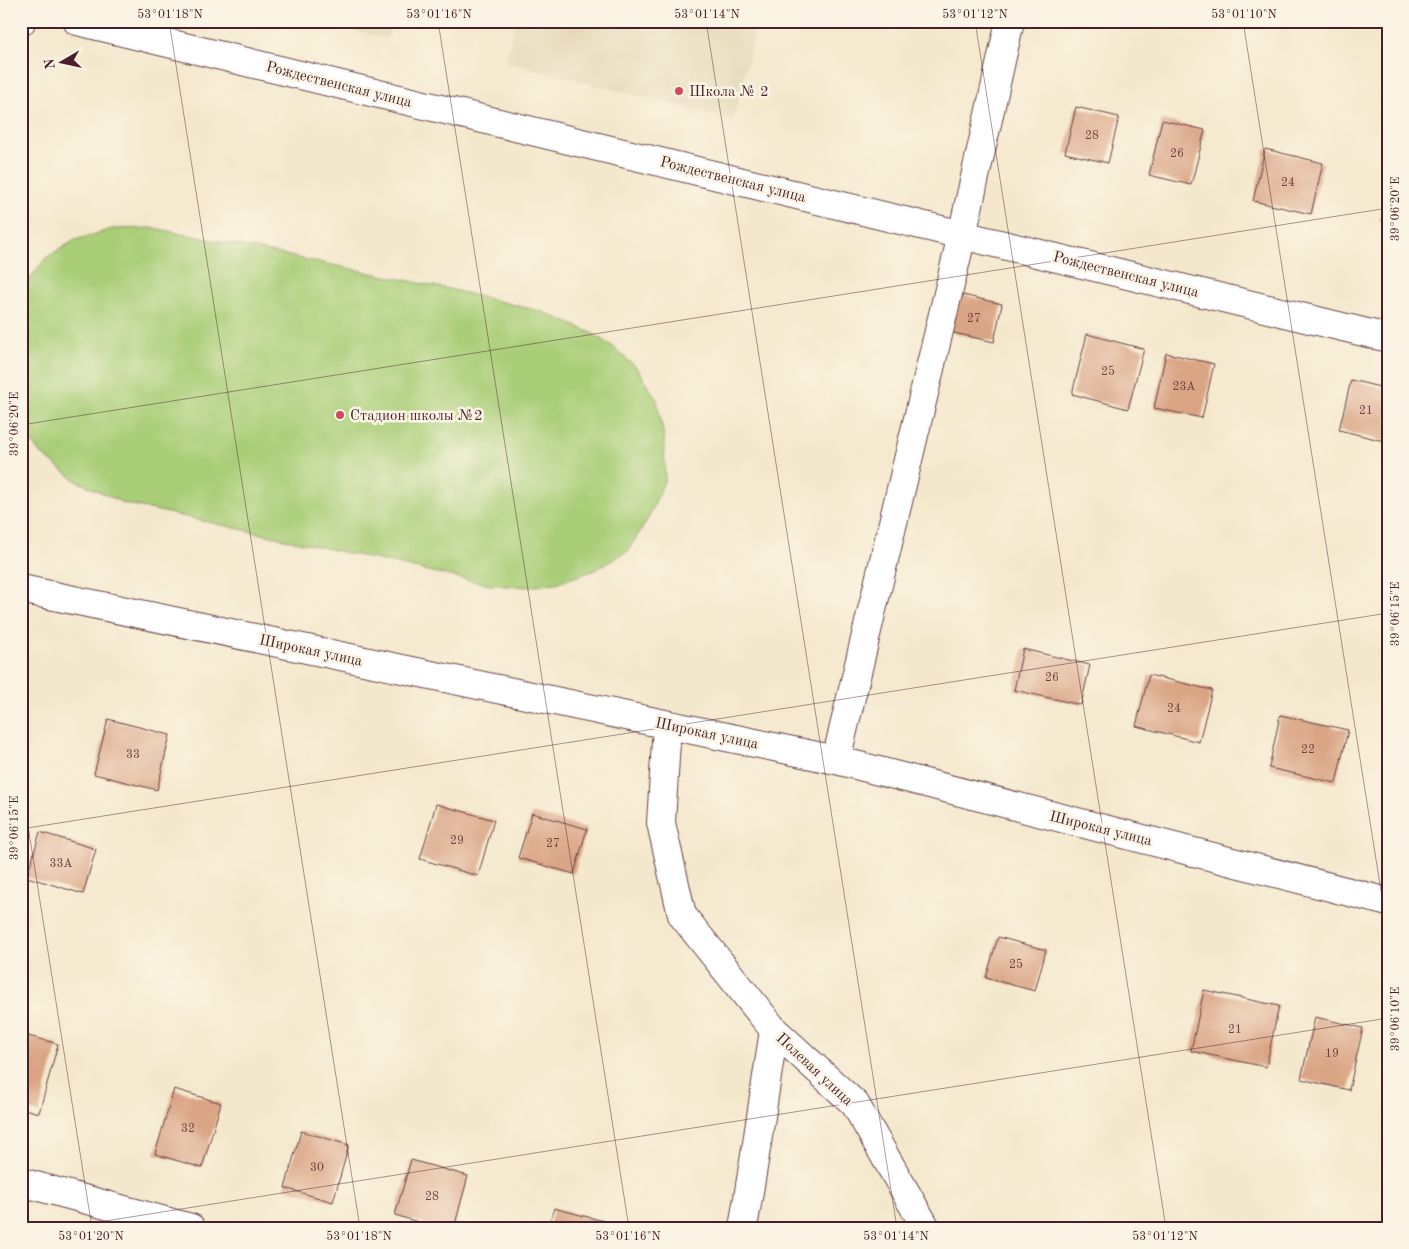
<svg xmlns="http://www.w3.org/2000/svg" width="1409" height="1249" viewBox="0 0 1409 1249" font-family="'Old Standard TT',serif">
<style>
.built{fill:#e6daba}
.green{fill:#a9ce77;stroke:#7a7651}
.building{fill:#daa585}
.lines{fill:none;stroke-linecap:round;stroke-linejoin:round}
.minor-casing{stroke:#643d43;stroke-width:30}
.minor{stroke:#fff;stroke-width:28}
.ticks{fill:none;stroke:#4a1f2b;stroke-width:1;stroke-opacity:0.45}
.poi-dot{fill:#d1495b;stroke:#fcf5e5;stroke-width:2}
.labels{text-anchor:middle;stroke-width:5;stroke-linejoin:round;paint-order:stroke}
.number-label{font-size:12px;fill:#6e4042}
.street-label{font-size:15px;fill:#4a1f2b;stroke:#fcf5e5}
.poi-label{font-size:15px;fill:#4a1f2b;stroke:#fcf5e5;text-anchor:start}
.neatline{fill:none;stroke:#4a1f2b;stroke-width:2}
.ticks-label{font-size:12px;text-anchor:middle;fill:#4a1f2b}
</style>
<rect width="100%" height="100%" fill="#fcf5e5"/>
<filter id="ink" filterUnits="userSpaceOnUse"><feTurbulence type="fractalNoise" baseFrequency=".02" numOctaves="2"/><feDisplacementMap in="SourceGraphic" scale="10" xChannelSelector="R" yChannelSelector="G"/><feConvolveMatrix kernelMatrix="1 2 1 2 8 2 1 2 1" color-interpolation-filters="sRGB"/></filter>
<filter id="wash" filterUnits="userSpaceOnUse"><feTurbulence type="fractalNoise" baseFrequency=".0096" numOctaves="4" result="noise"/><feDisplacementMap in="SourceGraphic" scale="20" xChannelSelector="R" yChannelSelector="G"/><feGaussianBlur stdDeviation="1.12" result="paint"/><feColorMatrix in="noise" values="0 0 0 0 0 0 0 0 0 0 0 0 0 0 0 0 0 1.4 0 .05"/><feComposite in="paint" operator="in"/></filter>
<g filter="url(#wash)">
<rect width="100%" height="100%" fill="#f4e8cc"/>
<!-- built -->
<path class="built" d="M 319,21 L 392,21 L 387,39 Z
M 515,21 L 758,21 L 733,120 L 505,62 Z"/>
<!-- green -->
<path class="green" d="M 154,228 L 453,290 L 543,312 L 592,333 L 612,346 L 637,368 L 657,400 L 664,438 L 665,479 L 649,517 L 628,551 L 593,571 L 560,582 L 530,587 L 491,585 L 123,503 L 75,480 L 39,452 L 21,429 L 21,293 L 24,286 L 46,258 L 75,240 L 112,229 Z"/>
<g id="blocks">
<!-- building -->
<path class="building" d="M 1076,107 L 1119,117 L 1108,163 L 1065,153 Z
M 1162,120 L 1205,130 L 1191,185 L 1149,175 Z
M 1265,149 L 1323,163 L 1311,214 L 1253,201 Z
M 1387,197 L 1388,198 L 1388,223 L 1382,221 Z
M 954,293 L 1002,304 L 994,342 L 945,331 Z
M 1087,334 L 1144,349 L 1128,409 L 1072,394 Z
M 1166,353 L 1214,364 L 1202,418 L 1154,408 Z
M 1351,380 L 1388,389 L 1388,442 L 1339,430 Z
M 1023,649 L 1090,665 L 1081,705 L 1014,690 Z
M 1149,675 L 1212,690 L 1199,742 L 1136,726 Z
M 1280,715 L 1348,730 L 1336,783 L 1269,768 Z
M 108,719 L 170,735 L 157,790 L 94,774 Z
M 436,804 L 494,820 L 478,876 L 420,859 Z
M 532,813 L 587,829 L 574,874 L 518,858 Z
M 40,832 L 96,849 L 83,894 L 27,877 Z
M 998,937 L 1046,950 L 1035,991 L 986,978 Z
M 1204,990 L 1279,1006 L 1266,1067 L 1191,1051 Z
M 1315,1017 L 1363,1028 L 1349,1090 L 1301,1079 Z
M 21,1034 L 58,1044 L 39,1113 L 21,1108 Z
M 174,1089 L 221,1103 L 202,1168 L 155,1154 Z
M 301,1131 L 349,1145 L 333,1202 L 285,1188 Z
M 411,1160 L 468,1176 L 454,1228 L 438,1228 L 395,1215 Z
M 554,1208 L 607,1222 L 606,1228 L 548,1228 Z"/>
</g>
</g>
<g filter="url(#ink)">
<use href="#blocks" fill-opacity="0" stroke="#643d43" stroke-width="1"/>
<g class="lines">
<!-- minor casing -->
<g class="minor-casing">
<path id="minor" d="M 77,21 L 1388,338
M 21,22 L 21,21
M 21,589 L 836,760 L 1388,902
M 667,725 L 661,823 L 682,915 L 774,1030
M 836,760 L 962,235 L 1010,21
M 21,1182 L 191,1228
M 743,1228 L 757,1143 L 774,1030 L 855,1104 L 926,1228"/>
</g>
<!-- minor -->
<use href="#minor" class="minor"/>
</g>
</g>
<!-- ticks -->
<path class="ticks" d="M 169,21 L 360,1228M 438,21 L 629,1228M 706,21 L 897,1228M 975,21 L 1166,1228M 1243,21 L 1388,935M 21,425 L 1388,208M 21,782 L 92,1228M 21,829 L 1388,613M 61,1228 L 1388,1018"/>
<!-- markers -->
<g class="poi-dot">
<circle cx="679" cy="91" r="5"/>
<circle cx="340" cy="415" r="5"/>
</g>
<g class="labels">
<!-- number labels -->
<g class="number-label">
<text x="1092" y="139">28</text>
<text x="1177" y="157">26</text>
<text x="1288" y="186">24</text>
<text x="974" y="322">27</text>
<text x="1108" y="375">25</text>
<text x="1184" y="390">23А</text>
<text x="1366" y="414">21</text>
<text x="1052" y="681">26</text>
<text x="1174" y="712">24</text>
<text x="1308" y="753">22</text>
<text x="133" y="758">33</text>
<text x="457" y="844">29</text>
<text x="553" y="847">27</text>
<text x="61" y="867">33А</text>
<text x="1016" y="968">25</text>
<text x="1235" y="1033">21</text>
<text x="1332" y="1057">19</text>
<text x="188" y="1132">32</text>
<text x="317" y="1171">30</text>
<text x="432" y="1200">28</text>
</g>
<!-- street labels -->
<g class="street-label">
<text transform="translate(339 84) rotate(14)" y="5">Рождественская улица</text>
<text transform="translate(733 179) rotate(14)" y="5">Рождественская улица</text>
<text transform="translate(1126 274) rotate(14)" y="5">Рождественская улица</text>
<text transform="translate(311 650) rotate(12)" y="5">Широкая улица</text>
<text transform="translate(707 733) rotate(12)" y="5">Широкая улица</text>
<text transform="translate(1101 828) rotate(14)" y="5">Широкая улица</text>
<text transform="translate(815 1069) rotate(43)" y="5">Полевая улица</text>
</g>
<!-- poi labels -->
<g class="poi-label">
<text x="689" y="96">Школа № 2</text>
<text x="350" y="420">Стадион школы №2</text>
</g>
</g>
<!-- margin -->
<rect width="1409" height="1249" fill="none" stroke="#fcf5e5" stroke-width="55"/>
<!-- north arrow -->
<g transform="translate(62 62) rotate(261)" stroke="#fcf5e5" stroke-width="4" paint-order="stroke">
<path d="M0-4L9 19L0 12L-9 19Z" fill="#4a1f2b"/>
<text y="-8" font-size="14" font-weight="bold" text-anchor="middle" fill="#4a1f2b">N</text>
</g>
<rect x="28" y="28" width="1354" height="1194" class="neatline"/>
<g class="ticks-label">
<text x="170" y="18">53°01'18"N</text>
<text x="439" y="18">53°01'16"N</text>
<text x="707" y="18">53°01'14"N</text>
<text x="975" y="18">53°01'12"N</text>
<text x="1244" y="18">53°01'10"N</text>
<text transform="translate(1395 209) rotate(-90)" y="4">39°06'20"E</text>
<text transform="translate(14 424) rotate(-90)" y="4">39°06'20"E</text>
<text transform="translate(1395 614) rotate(-90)" y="4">39°06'15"E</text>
<text transform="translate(14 828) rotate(-90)" y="4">39°06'15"E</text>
<text transform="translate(1395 1019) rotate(-90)" y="4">39°06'10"E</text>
<text x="91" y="1240">53°01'20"N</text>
<text x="359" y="1240">53°01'18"N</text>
<text x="628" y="1240">53°01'16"N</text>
<text x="896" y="1240">53°01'14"N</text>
<text x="1165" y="1240">53°01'12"N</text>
</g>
</svg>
